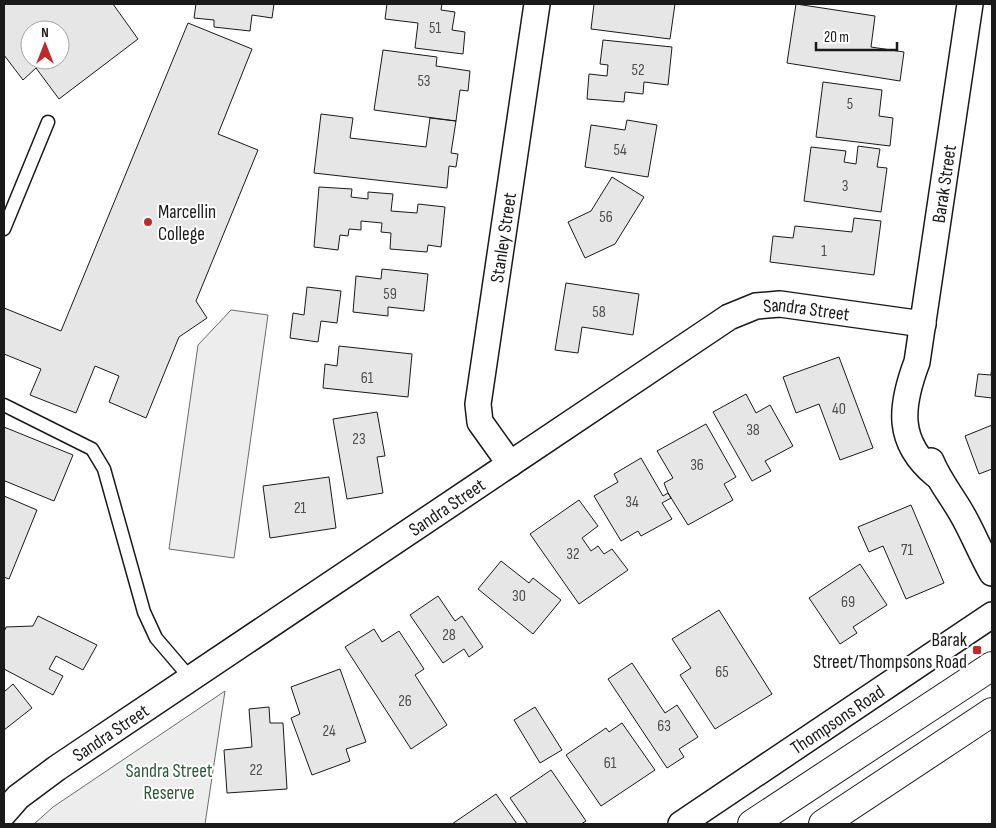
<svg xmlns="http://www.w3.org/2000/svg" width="996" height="828" viewBox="0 0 996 828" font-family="'Sofia Sans Condensed',sans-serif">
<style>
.built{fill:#ededed;stroke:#6a6a6a}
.building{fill:#e6e6e6;stroke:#1a1a1a;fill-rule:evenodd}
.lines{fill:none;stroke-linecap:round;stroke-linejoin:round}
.service-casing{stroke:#1a1a1a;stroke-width:15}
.minor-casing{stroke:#1a1a1a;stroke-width:28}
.primary-casing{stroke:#1a1a1a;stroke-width:30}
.service{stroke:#fff;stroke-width:12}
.minor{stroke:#fff;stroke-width:25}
.primary{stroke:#fff;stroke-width:28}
.poi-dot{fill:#c62828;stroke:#fff;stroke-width:2}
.labels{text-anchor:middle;stroke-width:4;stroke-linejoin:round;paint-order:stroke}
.number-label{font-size:16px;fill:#4d4d4d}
.street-label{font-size:19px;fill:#1a1a1a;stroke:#fff}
.poi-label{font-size:19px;fill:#1a1a1a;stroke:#fff;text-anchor:start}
.park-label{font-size:19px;fill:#2b5a34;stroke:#fff}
</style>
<rect width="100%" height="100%" fill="#fff"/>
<!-- built -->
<path class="built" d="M 231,310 L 268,315 L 234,558 L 169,549 L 198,345 Z
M 225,691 L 205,824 L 34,824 L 53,807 Z"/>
<!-- building -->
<path class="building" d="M 4,4 L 113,4 L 138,39 L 59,99 L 36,68 L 23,80 L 4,55 ZM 30,30 L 60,30 L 60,60 L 30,60 Z
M 196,4 L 274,4 L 272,18 L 252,15 L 250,31 L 214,27 L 214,20 L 194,18 Z
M 387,4 L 442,4 L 441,10 L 455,12 L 452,30 L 465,32 L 463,54 L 415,48 L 418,23 L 385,19 Z
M 594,4 L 675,4 L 670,39 L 591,29 Z
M 796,4 L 875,16 L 871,47 L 904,52 L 900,81 L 787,63 Z
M 188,23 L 252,49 L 218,134 L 258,150 L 196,301 L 207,318 L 179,337 L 146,418 L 109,402 L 119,376 L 95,366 L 76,413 L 30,395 L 41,369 L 4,354 L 4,308 L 61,331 Z
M 603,40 L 672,47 L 668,85 L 644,82 L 643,94 L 625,92 L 624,102 L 587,99 L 589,74 L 607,76 L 608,65 L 600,64 Z
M 383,50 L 437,57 L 436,66 L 470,71 L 468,91 L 460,90 L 456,121 L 374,110 Z
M 823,82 L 882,90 L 879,116 L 893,118 L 890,146 L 816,137 Z
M 321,114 L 353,118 L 350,138 L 426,147 L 430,118 L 456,121 L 451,153 L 458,154 L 456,167 L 449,166 L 447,188 L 314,173 Z
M 627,120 L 657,125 L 648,177 L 585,167 L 591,125 L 625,130 Z
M 858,146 L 880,149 L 877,167 L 887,168 L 881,212 L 804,201 L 811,147 L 846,151 L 844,162 L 856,164 Z
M 612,177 L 644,197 L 615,244 L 585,258 L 568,222 L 591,211 Z
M 319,187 L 352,189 L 351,197 L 368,199 L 368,192 L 393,194 L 391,211 L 417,213 L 418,204 L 445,207 L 441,247 L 428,245 L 427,252 L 390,249 L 391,233 L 381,232 L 382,223 L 361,221 L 361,230 L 349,229 L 348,236 L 340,235 L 338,250 L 314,247 Z
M 854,218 L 881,221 L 874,275 L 770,262 L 773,236 L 793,238 L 795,226 L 852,232 Z
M 382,269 L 428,274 L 424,311 L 388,307 L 388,316 L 353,312 L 356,276 L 381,279 Z
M 566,283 L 639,294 L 633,335 L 582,327 L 578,353 L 555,350 Z
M 307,287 L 341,291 L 337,323 L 321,321 L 318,342 L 290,338 L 293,313 L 304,315 Z
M 339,346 L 412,354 L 408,397 L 323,388 L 325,364 L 337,366 Z
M 839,357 L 873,448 L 840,460 L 819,404 L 796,413 L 783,377 Z
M 992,364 L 992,398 L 975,396 L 978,374 L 991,375 Z
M 746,394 L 756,413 L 770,405 L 793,446 L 765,461 L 771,471 L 752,481 L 713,412 Z
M 377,412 L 385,456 L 377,457 L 383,493 L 347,499 L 333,419 Z
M 706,424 L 736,477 L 724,484 L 733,500 L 688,525 L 668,493 L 664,483 L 673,478 L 657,451 Z
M 992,425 L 992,469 L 979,474 L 965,436 Z
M 4,427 L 73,455 L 54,501 L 5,481 L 4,483 Z
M 641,458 L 663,496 L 668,493 L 671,498 L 662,503 L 672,519 L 641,536 L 638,531 L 621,541 L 594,496 L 618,482 L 614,474 Z
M 329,477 L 336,528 L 270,538 L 263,486 Z
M 4,496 L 37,510 L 9,579 L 4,577 Z
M 579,500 L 598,526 L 582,538 L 591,551 L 598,546 L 604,554 L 612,549 L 628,570 L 579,604 L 530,534 Z
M 911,505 L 944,583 L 906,599 L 883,546 L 869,552 L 858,527 Z
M 501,561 L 529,583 L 533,578 L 561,600 L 533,634 L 478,589 Z
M 860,564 L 887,605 L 853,627 L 857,633 L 840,644 L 809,598 Z
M 438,596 L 455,621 L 462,616 L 483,647 L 469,657 L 464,649 L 443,663 L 410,615 Z
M 719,610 L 772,694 L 715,729 L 680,675 L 691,668 L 672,639 Z
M 38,616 L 97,645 L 83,670 L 56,656 L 49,669 L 63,676 L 53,695 L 4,669 L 4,632 L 6,627 L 33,626 Z
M 374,629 L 382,642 L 399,631 L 424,669 L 415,675 L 447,725 L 411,749 L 345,647 Z
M 632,663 L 665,713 L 677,705 L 698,737 L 679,749 L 684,757 L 667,768 L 608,679 Z
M 340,669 L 366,742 L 346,749 L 350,761 L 312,775 L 291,718 L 300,714 L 291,687 Z
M 13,684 L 32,708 L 4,730 L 4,692 Z
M 269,707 L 270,723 L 283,723 L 287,789 L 227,793 L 224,750 L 252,747 L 249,709 Z
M 535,707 L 562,750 L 540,763 L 514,720 Z
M 622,723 L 655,770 L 601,806 L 566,755 L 606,728 L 609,732 Z
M 551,770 L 586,821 L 581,824 L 528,824 L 510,798 Z
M 496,794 L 517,824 L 452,824 Z"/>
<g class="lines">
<!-- service casing -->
<g class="service-casing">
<path id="service" d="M 4,229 L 48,122
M 4,405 L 92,449 L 104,469 L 144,612 L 156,638 L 191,679"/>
</g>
<!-- minor casing -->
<g class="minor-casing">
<g id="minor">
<path d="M 931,461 C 939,481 952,496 962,514 C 973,533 981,554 992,573"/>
<path id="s1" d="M 510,464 L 480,422 L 478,404 L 537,4"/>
<path id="s2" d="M 936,475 C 896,442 900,407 917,362 L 970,4"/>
<path id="s3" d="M 4,813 L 18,797 L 57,768 L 729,317 L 756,306 L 780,304 L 923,324"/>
<path id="s4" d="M 681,824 L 992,615"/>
</g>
</g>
<!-- primary casing -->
<g class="primary-casing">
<path id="primary" d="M 752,824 L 992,666
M 823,824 L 992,712"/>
</g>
<!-- service -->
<use href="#service" class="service"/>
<!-- minor -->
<use href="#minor" class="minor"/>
<!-- primary -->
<use href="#primary" class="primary"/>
</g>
<!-- markers -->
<g class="poi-dot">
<circle cx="148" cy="222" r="5"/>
<rect x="972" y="645" width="10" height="10" rx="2.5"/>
</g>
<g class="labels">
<!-- number labels -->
<g class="number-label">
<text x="435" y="33">51</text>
<text x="638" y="75">52</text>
<text x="424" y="86">53</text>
<text x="850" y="109">5</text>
<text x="620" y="155">54</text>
<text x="845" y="191">3</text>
<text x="606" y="222">56</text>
<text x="824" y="256">1</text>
<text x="390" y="299">59</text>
<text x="599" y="317">58</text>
<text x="367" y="383">61</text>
<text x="839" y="414">40</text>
<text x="753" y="435">38</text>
<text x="359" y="444">23</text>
<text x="697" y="470">36</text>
<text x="632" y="507">34</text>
<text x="300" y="513">21</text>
<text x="907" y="555">71</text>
<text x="573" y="559">32</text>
<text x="519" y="601">30</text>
<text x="848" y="607">69</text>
<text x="449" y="640">28</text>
<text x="722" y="677">65</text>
<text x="405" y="706">26</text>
<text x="664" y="731">63</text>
<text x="329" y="736">24</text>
<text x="610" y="768">61</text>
<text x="256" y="775">22</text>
</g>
<!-- street labels -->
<g class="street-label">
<text dy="7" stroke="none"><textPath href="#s2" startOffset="305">Barak Street</textPath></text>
<text dy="7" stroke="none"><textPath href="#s1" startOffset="238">Stanley Street</textPath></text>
<text dy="7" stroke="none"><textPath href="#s3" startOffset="959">Sandra Street</textPath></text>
<text dy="7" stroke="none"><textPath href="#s3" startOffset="539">Sandra Street</textPath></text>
<text dy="7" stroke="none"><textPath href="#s4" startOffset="188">Thompsons Road</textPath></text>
<text dy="7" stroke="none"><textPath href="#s3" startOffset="134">Sandra Street</textPath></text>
</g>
<!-- poi labels -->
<g class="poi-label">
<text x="158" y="218">Marcellin<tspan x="158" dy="22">College</tspan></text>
<text x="967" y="646" text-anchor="end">Barak<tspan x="967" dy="22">Street/Thompsons Road</tspan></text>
</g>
<!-- park labels -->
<g class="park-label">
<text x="169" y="777">Sandra Street<tspan x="169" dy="22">Reserve</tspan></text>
</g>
</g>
<!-- border -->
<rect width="996" height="828" fill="none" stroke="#1a1a1a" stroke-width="10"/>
<!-- north arrow -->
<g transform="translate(45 45)"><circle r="24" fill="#ffffff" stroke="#a3a3a3"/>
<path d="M0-4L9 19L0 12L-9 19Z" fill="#c62828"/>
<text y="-8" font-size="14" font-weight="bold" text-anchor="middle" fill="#1a1a1a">N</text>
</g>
<!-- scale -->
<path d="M816 42v8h81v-8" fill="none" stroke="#1a1a1a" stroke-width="2.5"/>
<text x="824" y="42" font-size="15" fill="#1a1a1a" stroke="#ffffff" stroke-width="4" paint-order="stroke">20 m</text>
</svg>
